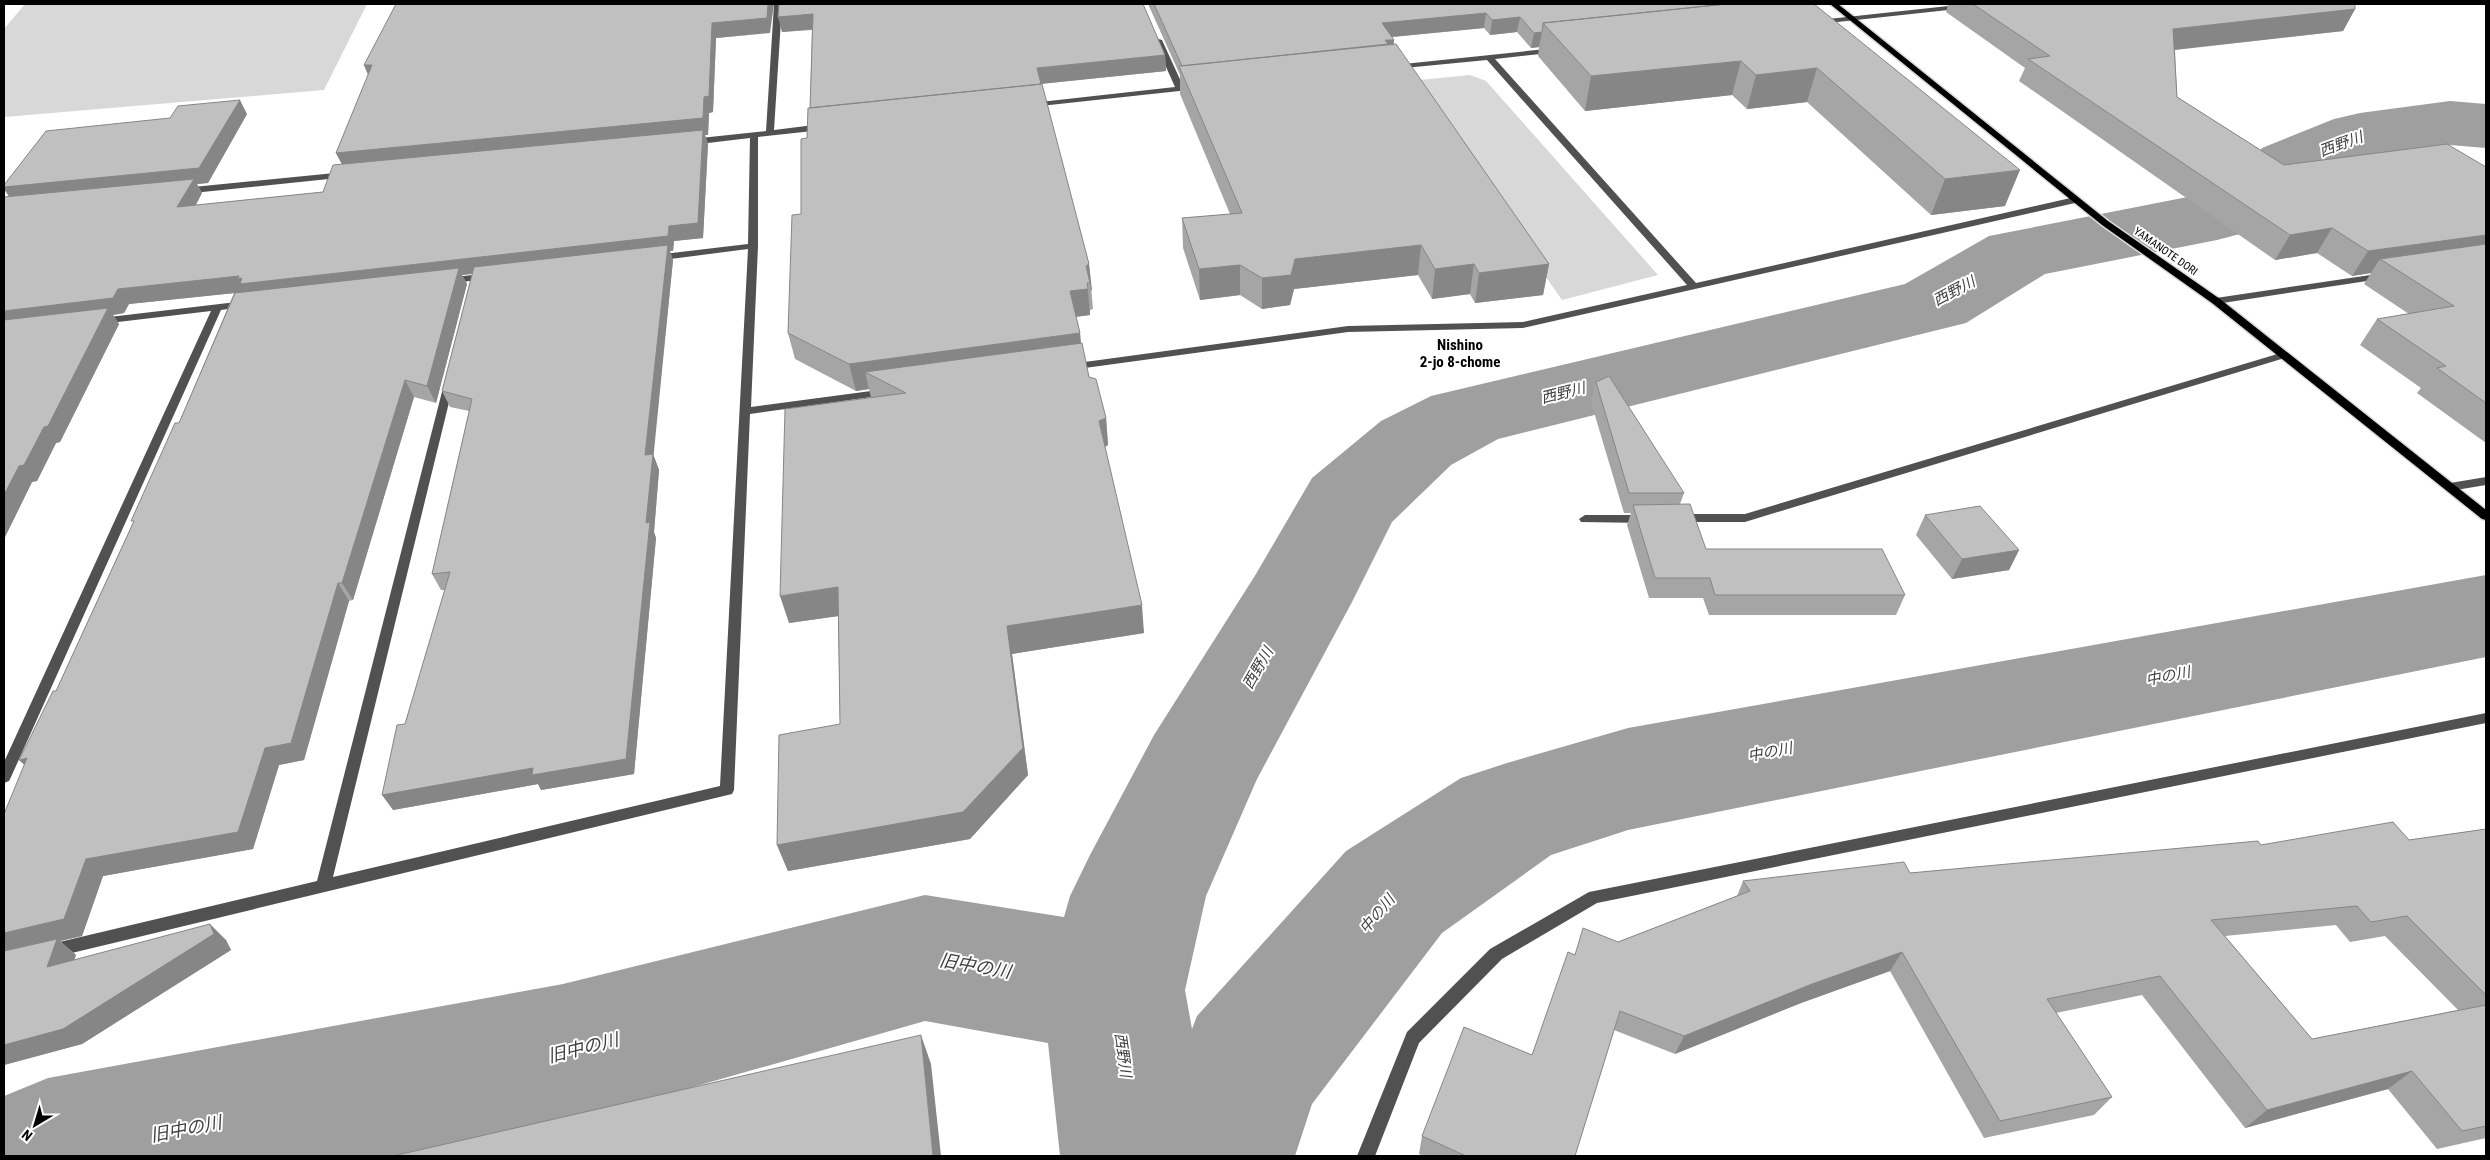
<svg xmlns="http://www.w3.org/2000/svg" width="2490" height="1160" viewBox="0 0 2490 1160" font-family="'Roboto Condensed','Noto Sans JP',sans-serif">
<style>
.green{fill:#d8d8d8}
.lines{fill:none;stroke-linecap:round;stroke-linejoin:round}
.river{fill:#9f9f9f;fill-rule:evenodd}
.major-casing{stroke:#dbdbdb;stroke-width:3}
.minor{fill:#515151;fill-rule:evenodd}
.major{fill:#000;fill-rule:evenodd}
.wall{fill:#a5a5a5;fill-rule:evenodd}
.shaded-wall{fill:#868686}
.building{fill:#c0c0c0;stroke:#868686}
.labels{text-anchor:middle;stroke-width:4;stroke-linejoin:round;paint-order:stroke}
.far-street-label{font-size:11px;fill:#000;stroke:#fff}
.water-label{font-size:15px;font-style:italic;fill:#404040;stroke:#fff}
.neighbourhood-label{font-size:15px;font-weight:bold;fill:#000;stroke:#fff}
.near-water-label{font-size:18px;font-style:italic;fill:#404040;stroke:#fff}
</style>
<rect width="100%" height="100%" fill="#fff"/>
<!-- green -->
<path class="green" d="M 25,4 L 367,4 L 324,90 L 4,117 L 4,29 Z
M 1470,75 L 1486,81 L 1658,275 L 1562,300 L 1409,81 Z"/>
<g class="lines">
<!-- river -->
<path class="river" d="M 2450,101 L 2486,104 L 2486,148 L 2450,145 L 2376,155 L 2325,177 L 2321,199 L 2309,216 L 2217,240 L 2045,274 L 1966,323 L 1498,439 L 1451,465 L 1392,522 L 1352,602 L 1257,779 L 1206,896 L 1185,990 L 1192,1029 L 1197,1016 L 1346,851 L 1461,778 L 1507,763 L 1628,728 L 2486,575 L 2486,657 L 1628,830 L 1551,855 L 1442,933 L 1312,1104 L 1295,1156 L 1060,1156 L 1048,1043 L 925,1021 L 563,1124 L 412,1156 L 4,1156 L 4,1096 L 48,1078 L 563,984 L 925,895 L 1064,917 L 1070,896 L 1090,855 L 1154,735 L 1256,574 L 1312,478 L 1381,421 L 1431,396 L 1905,284 L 1989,236 L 2213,192 L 2245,184 L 2251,164 L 2262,148 L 2334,119 L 2360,113 Z"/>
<!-- major casing -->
<g class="major-casing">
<path id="major" d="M 1830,4 L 1838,4 L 2108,221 L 2220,299 L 2486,510 L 2486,520 L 2482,519 L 2212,303 L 2102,225 Z"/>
</g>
<!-- minor -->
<path class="minor" d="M 774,4 L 782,4 L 774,130 L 822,124 L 826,127 L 822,130 L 758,137 L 758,246 L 751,407 L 886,389 L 891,392 L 886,395 L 750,414 L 734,790 L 732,794 L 51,958 L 45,956 L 43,951 L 45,946 L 51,944 L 317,881 L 445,380 L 449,379 L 454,382 L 333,877 L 720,786 L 748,249 L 655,261 L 650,258 L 655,255 L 748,244 L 750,138 L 691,145 L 687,142 L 691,139 L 766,131 Z
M 1967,4 L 1989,4 L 1985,6 L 1819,24 L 1815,22 L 1819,20 Z
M 1155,38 L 1162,40 L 1183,86 L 1198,85 L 1198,89 L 1031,107 L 1027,105 L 1031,103 L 1175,87 L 1154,40 Z
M 1556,48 L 1559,48 L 1559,52 L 1495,59 L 1696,283 L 2075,197 L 2080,200 L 2075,203 L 1523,328 L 1348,332 L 1070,370 L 1065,367 L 1070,364 L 1348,326 L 1523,322 L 1687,285 L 1487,60 L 1394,69 L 1390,67 L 1394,65 Z
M 345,172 L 348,173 L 348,177 L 183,194 L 179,191 L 183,188 Z
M 488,273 L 493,276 L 491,278 L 448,284 L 443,281 L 448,278 Z
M 2384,273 L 2387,274 L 2387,278 L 2216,304 L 2211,301 L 2216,298 Z
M 245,301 L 249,302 L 249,306 L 221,310 L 11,777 L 9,781 L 4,783 L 4,762 L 211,311 L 101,324 L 96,321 L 101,318 Z
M 2284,352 L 2289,355 L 2288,357 L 1745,522 L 1679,522 L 1673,518 L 1679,514 L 1745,514 Z
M 2486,477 L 2486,485 L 2450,491 L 2444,487 L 2450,483 Z
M 1585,515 L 1646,515 L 1652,519 L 1646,523 L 1581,522 L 1579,519 Z
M 2486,713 L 2486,723 L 1597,903 L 1502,959 L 1419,1043 L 1375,1156 L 1357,1156 L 1407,1032 L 1490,949 L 1589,892 Z"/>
<!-- major -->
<use href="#major" class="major"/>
</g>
<!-- wall -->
<path class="wall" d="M 779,4 L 1165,55 L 1166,71 L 1041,84 L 1089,264 L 1093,309 L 1090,310 L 1090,315 L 1076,317 L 1080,333 L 1081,343 L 1089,377 L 1106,418 L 1108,445 L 1105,447 L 1144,633 L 1012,654 L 1028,775 L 970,839 L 788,871 L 777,845 L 840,724 L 838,616 L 789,623 L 871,398 L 869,389 L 856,391 L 795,359 L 788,333 L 801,214 L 807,138 L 810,108 L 812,30 L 782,32 Z
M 1148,4 L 1814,4 L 2005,206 L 1931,215 L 1807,102 L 1747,109 L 1732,95 L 1585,111 L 1538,56 L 1539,47 L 1531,48 L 1517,32 L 1490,35 L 1484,28 L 1392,37 L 1393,44 L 1549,264 L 1543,295 L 1475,303 L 1470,294 L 1432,299 L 1418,275 L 1294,289 L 1290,305 L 1262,309 L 1240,295 L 1200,300 L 1183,248 L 1182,218 L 1230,214 L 1180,94 L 1180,75 Z
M 1934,4 L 2355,4 L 2355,9 L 2343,31 L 2175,50 L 2177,97 L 2284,165 L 2486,167 L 2486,443 L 2417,393 L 2421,388 L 2360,345 L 2377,319 L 2409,314 L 2364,284 L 2371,273 L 2352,276 L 2317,253 L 2275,260 L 2019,81 L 2025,68 L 1946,12 L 1948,5 L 1936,5 Z
M 770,33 L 716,38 L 713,112 L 709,113 L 708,135 L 705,135 L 708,144 L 703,238 L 674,241 L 673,251 L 670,251 L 673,260 L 653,454 L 659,470 L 654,532 L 656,538 L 634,774 L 541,790 L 538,784 L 393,810 L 405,724 L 445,590 L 441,590 L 432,574 L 469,411 L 450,407 L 442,391 L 472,274 L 462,275 L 467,284 L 436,403 L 414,397 L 353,600 L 349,601 L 304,760 L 279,765 L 253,849 L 103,876 L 82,936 L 60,941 L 76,955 L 74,960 L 226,940 L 231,950 L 82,1044 L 4,1065 L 4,814 L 56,691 L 179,423 L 234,293 L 129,304 L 124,313 L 113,315 L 119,324 L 60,442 L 56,443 L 37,481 L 32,482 L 5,537 L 9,196 L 4,189 L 4,185 L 247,114 L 208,183 L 197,184 L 202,193 L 196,205 L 323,192 L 342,164 L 336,153 L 368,75 L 364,65 Z
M 1596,382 L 1684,493 L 1680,504 L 1706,549 L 1905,595 L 1896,615 L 1709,615 L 1703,598 L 1649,598 L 1627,525 L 1631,513 L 1624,513 L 1591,402 Z
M 1925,515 L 2019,550 L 2009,570 L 1952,579 L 1916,535 Z
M 2486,829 L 2486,1138 L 2437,1149 L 2388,1089 L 2245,1128 L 2142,995 L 2056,1013 L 2112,1097 L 2094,1115 L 1984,1138 L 1890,971 L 1801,1003 L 1675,1054 L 1614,1030 L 1575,1156 L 1423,1156 L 1419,1154 L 1422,1136 L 1532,1055 L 1618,942 L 1737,896 L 1743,881 L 1910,873 L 2261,845 L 2409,840 ZM 2336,925 L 2350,942 L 2385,936 L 2458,1010 L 2312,1039 L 2225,936 Z"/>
<!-- shaded-wall -->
<path class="shaded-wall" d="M 768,4 L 774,4 L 770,33 L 716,38 L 713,112 L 709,113 L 708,135 L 705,135 L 708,144 L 703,238 L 674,241 L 673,251 L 670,251 L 673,260 L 652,471 L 645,455 L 667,251 L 462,275 L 467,284 L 436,403 L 427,386 L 245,292 L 129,304 L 124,313 L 113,315 L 119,324 L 60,442 L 56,443 L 37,481 L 32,482 L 5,537 L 4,537 L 4,311 L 118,289 L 239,276 L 345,170 L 336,153 L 704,97 L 712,23 Z
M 2355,9 L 2343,31 L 2163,51 L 2173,29 Z
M 1486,13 L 1484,28 L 1381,38 L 1382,23 Z
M 813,14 L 816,29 L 782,32 L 778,17 Z
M 1520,17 L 1517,32 L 1490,35 L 1492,20 Z
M 1542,32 L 1539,47 L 1531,48 L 1534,33 Z
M 1385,40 L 1394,40 L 1393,55 Z
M 1165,55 L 1166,71 L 1039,84 L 1037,68 Z
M 1741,61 L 1732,95 L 1585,111 L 1591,76 Z
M 364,65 L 372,65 L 371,81 Z
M 1817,68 L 1807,102 L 1747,109 L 1756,75 Z
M 240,100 L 247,114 L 208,183 L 197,184 L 202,193 L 186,222 L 13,202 L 4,189 L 4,187 Z
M 2020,170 L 2005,206 L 1931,215 L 1945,179 Z
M 2332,228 L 2317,253 L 2275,260 L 2290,235 Z
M 2486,235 L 2486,257 L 2380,259 L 2371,273 L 2352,276 L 2368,251 Z
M 1421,245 L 1418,275 L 1294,289 L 1290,305 L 1262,309 L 1262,278 L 1295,259 Z
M 1089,264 L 1092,290 L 1091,291 L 1090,283 L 1086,266 Z
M 1474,264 L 1470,294 L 1432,299 L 1435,269 Z
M 1549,264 L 1543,295 L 1475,303 L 1479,273 Z
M 1240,265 L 1240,295 L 1200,300 L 1199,269 Z
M 1088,289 L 1090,315 L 1073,317 L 1070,291 Z
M 1080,333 L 1082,360 L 865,372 L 869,389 L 856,391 L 849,364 Z
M 405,380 L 414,397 L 353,600 L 342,583 Z
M 1106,418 L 1108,445 L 1102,448 L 1099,421 Z
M 653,454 L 659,470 L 654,532 L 656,538 L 634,774 L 541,790 L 538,784 L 393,810 L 382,795 L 646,523 Z
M 2019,550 L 2009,570 L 1952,579 L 1962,559 Z
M 338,583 L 349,601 L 304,760 L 279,765 L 253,849 L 103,876 L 82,936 L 60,941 L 76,955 L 66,983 L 4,954 L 4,933 L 86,859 L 265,748 Z
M 838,587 L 846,615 L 789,623 L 780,596 Z
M 1142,605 L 1144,633 L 1012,654 L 1028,775 L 970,839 L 788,871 L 777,845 L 1007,626 Z
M 27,758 L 37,777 L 19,760 Z
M 210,924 L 226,940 L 231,950 L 82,1044 L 4,1065 L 4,1045 Z
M 1902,952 L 1890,971 L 1801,1003 L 1675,1054 L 1684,1036 L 1812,984 Z
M 921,1035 L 931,1064 L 941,1156 L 933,1156 Z
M 2412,1071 L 2388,1089 L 2245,1128 L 2267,1110 Z"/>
<!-- building -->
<path class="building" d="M 396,4 L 768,4 L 767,18 L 712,23 L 709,96 L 704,97 L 703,118 L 336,153 L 372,65 L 364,65 Z
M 779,4 L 1143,4 L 1165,55 L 1037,68 L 1041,84 L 810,108 L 813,14 L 778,17 Z
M 1154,4 L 1726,4 L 1543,23 L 1542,32 L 1534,33 L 1520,17 L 1492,20 L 1486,13 L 1382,23 L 1394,40 L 1385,40 L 1388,44 L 1182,66 Z
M 1726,4 L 1814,4 L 2020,170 L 1945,179 L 1817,68 L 1756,75 L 1741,61 L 1591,76 L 1543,23 Z
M 1973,4 L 2355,4 L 2355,9 L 2173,29 L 2177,97 L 2284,165 L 2447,144 L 2486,167 L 2486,235 L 2368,251 L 2332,228 L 2290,235 L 2028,59 L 2050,56 Z
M 1396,44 L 1549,264 L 1479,273 L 1474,264 L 1435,269 L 1421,245 L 1295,259 L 1291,275 L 1262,278 L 1240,265 L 1199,269 L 1182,218 L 1242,213 L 1179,66 Z
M 1042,84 L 1089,264 L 1086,266 L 1090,283 L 1087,283 L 1088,289 L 1070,291 L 1080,333 L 849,364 L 788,333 L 792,215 L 801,214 L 801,139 L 807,138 L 808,108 Z
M 240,100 L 199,168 L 4,187 L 4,185 L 46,131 L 170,118 L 178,106 Z
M 703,130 L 698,223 L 669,226 L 668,236 L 240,284 L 242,278 L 238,279 L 239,276 L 118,289 L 113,298 L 4,311 L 4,197 L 194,179 L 177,207 L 323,192 L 333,165 Z
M 2486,244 L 2486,403 L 2437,368 L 2446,366 L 2377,319 L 2454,306 L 2380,259 Z
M 668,245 L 645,455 L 653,454 L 646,523 L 650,522 L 626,759 L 532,775 L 533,768 L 382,795 L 397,725 L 405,724 L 450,572 L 432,574 L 472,399 L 442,391 L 474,267 Z
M 459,268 L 427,386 L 405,380 L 342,583 L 338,583 L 291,743 L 265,748 L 238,832 L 86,859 L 64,919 L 4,933 L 4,814 L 27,758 L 19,760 L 53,691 L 56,691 L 134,521 L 131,521 L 175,423 L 179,423 L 235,293 Z
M 108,308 L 48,426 L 44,427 L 24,465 L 19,466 L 4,495 L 4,320 Z
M 1082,343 L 1089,377 L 1096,379 L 1106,418 L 1099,421 L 1142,605 L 1007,626 L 1023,748 L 963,812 L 777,845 L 779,735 L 840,724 L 838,587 L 780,596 L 785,409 L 906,393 L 865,372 Z
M 1609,376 L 1684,493 L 1629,493 L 1596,382 Z
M 1690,504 L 1706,549 L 1882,549 L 1905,595 L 1715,595 L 1710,578 L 1655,578 L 1633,505 Z
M 1980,506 L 2019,550 L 1962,559 L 1925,515 Z
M 2393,822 L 2409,840 L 2486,829 L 2486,995 L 2407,916 L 2371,922 L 2357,906 L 2211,920 L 2312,1039 L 2486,1005 L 2486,1126 L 2462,1131 L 2412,1071 L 2267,1110 L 2160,976 L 2047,999 L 2112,1097 L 2000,1121 L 1902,952 L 1812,984 L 1684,1036 L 1620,1011 L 1575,1156 L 1466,1156 L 1422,1136 L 1464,1027 L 1532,1055 L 1568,952 L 1575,955 L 1583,928 L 1618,942 L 1750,891 L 1743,881 L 1904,862 L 1910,873 L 2258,841 L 2261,845 Z
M 210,924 L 214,934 L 63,1029 L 4,1045 L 4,951 L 57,939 L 47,967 Z
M 921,1035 L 933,1156 L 393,1156 Z"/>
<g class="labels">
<!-- far-street labels -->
<g class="far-street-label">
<text transform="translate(2166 251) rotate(35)" y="4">YAMANOTE DORI</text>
</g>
<!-- water labels -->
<g class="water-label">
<text transform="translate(2341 144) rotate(-20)" y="5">西野川</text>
<text transform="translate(1954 291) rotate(-28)" y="5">西野川</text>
<text transform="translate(1563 393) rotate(-14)" y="5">西野川</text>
<text transform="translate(1258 668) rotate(-60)" y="5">西野川</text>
<text transform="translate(2168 676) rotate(-11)" y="5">中の川</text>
<text transform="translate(1770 752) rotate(-11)" y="5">中の川</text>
<text transform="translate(1377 914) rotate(-50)" y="5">中の川</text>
<text transform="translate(1123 1055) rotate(82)" y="5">西野川</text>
</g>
<!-- neighbourhood labels -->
<g class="neighbourhood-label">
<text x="1460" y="350">Nishino<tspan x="1460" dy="17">2-jo 8-chome</tspan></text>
</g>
<!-- near-water labels -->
<g class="near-water-label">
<text transform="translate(975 966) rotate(10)" y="6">旧中の川</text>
<text transform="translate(583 1048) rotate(-14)" y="6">旧中の川</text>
<text transform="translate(186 1129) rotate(-11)" y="6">旧中の川</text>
</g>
</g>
<!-- border -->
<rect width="2490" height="1160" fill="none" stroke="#000000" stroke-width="10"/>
<!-- north arrow -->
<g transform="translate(35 1125) rotate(218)" stroke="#ffffff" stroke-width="4" paint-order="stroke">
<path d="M0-4L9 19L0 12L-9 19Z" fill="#000000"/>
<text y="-8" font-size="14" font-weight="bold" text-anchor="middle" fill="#000000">N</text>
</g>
</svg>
